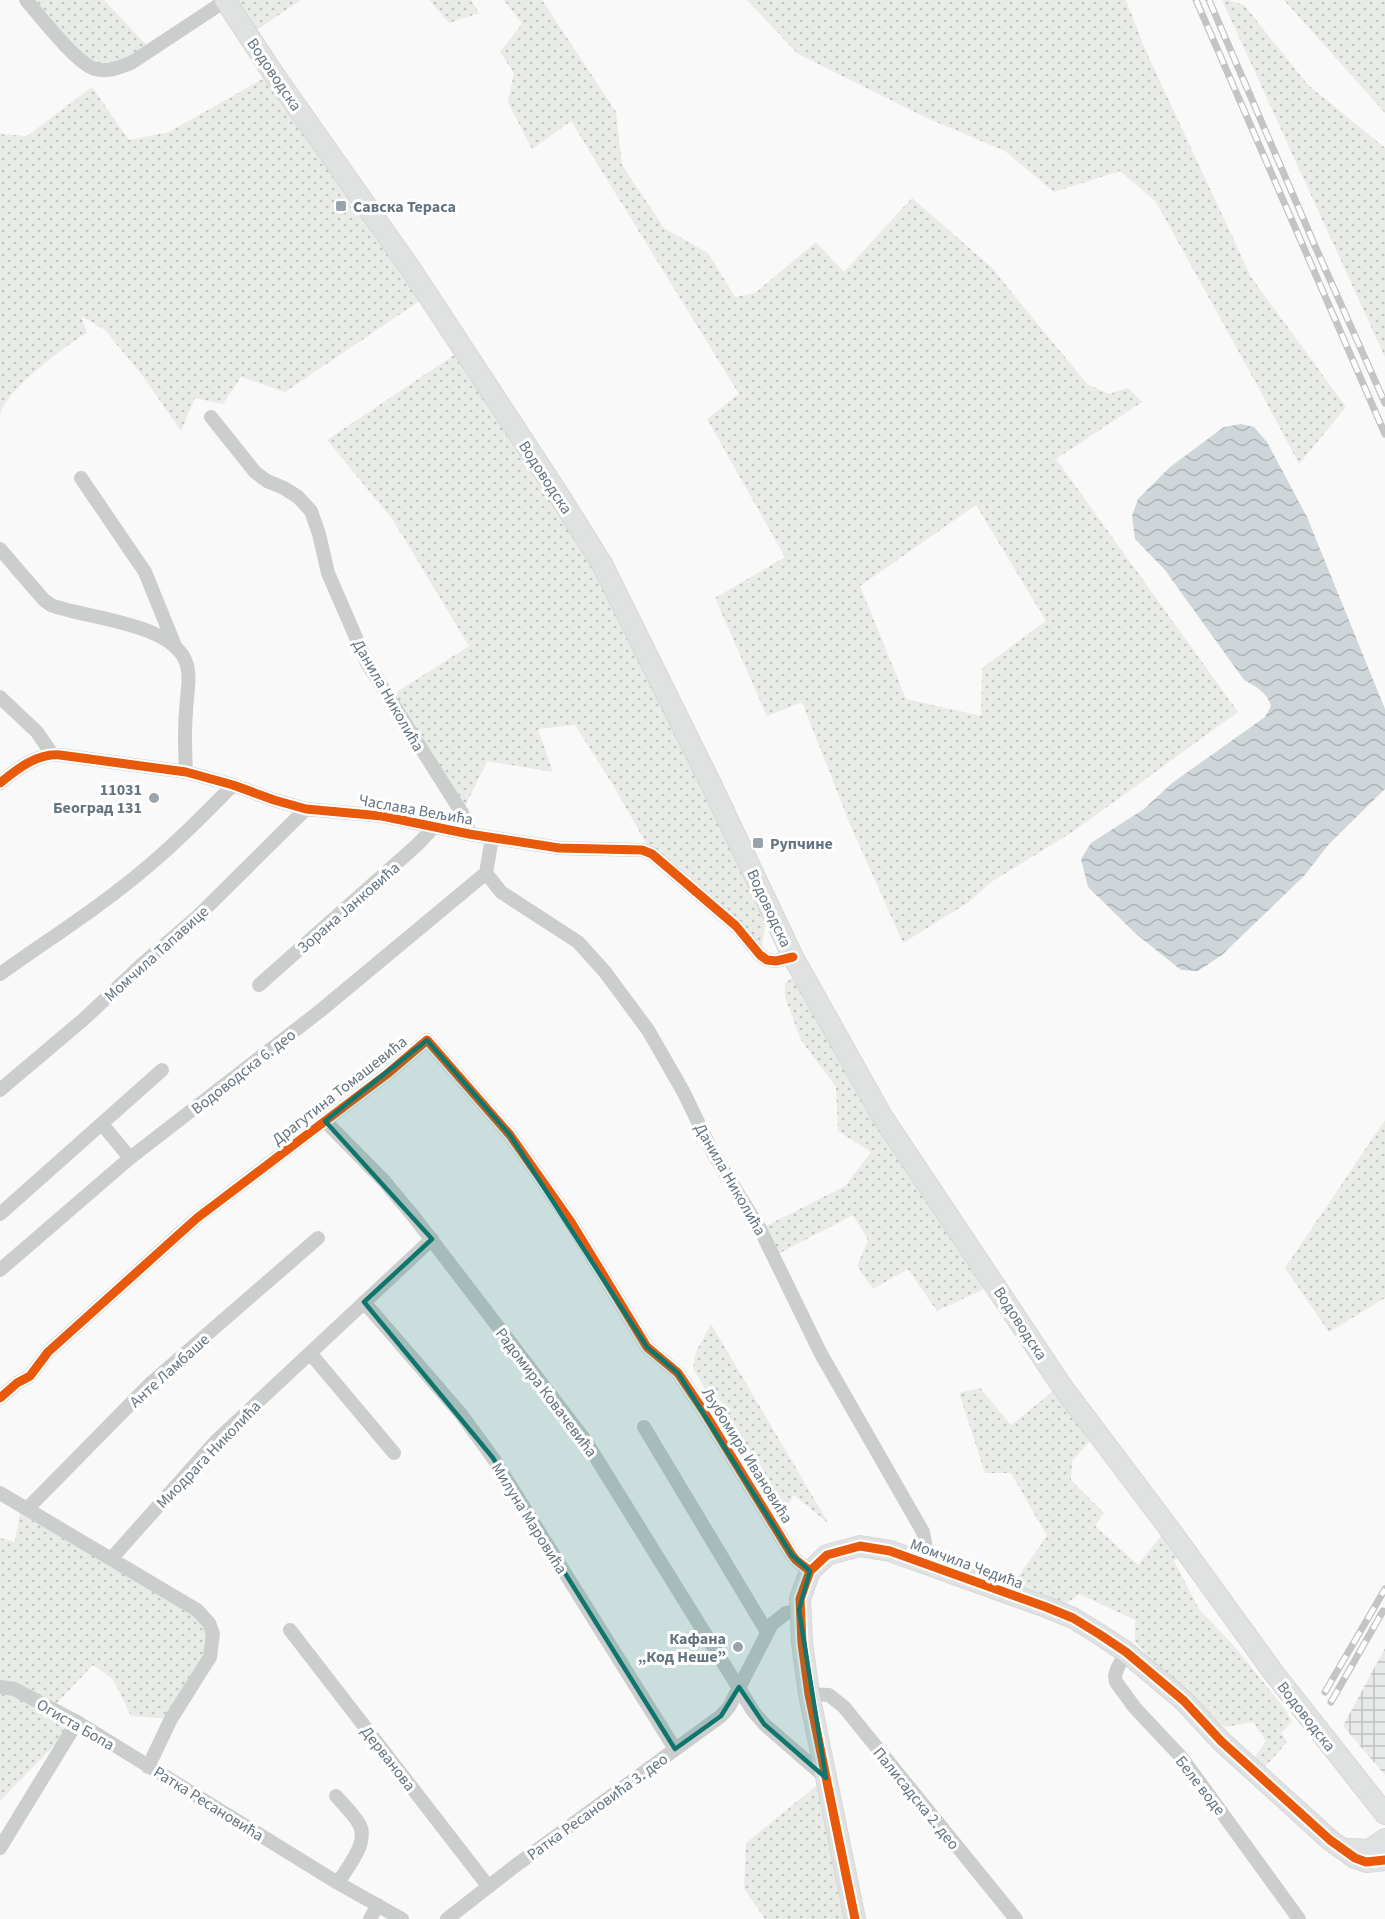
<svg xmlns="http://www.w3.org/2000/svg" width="1385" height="1919" viewBox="0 0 1385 1919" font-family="'Source Sans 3',sans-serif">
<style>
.industrial{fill:url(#industrial-grid)}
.grass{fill:url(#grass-dots);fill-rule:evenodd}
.water{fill:url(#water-waves)}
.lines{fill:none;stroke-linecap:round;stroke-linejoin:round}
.secondary-casing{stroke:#d6d7d8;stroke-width:22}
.street{stroke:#cccece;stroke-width:14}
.secondary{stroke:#e0e1e1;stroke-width:20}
.rail-casing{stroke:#c3c4c5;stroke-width:7}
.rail{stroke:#fff;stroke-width:4.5;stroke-dasharray:14;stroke-linecap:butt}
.cycleway-casing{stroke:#fff;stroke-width:13}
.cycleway{stroke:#e8590c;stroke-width:9}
.marked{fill:#0f766e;fill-opacity:0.2;stroke:#0f766e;stroke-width:4.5;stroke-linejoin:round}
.poi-dot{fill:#99a3ac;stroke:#fff;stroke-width:2}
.labels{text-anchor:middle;stroke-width:6;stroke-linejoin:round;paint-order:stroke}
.street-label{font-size:16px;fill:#657582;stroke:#fff}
.poi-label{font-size:16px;font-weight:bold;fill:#657582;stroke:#fff;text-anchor:start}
</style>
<defs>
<pattern id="industrial-grid" width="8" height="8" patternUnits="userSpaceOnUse" patternTransform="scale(1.5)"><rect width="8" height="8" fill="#e8e9e9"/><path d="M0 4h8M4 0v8" fill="none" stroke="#c0c1c2"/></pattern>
<pattern id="grass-dots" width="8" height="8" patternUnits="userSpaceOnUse" patternTransform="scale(1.5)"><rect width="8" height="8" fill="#e8ebe6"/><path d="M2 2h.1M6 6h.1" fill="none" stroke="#c0c3c0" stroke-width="1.8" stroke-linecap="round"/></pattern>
<pattern id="water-waves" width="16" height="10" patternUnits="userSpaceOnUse" patternTransform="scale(1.5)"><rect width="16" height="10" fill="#cfd6da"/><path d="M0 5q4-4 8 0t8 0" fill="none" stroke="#acb2b6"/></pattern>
</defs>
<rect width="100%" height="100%" fill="#f9f9f9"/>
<!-- industrial -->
<path class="industrial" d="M 1385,1648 L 1385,1775 L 1343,1726 Z"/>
<!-- grass -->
<path class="grass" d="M 26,0 L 104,0 L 151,50 L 96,70 Z
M 225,0 L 301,0 L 249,35 Z
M 429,0 L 471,0 L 479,13 L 449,23 Z
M 504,0 L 542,0 L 616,112 L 622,165 L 664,228 L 708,253 L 735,297 L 755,293 L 816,242 L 844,272 L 912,198 L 991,267 L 1087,384 L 1109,394 L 1128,388 L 1142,402 L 1056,459 L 1238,712 L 1071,833 L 991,882 L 969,902 L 903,943 L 849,822 L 802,702 L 767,716 L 715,598 L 785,557 L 707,419 L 739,394 L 571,121 L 532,149 L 508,102 L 514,73 L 500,52 L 522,24 ZM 976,505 L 1046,621 L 982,668 L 981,716 L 906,699 L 860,586 Z
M 747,0 L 1126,0 L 1144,47 L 1251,277 L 1346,407 L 1299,464 L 1262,394 L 1156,202 L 1120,171 L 1054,192 L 1005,151 L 929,119 L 798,54 Z
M 1222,0 L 1228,0 L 1244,5 L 1308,85 L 1385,148 L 1385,357 Z
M 1284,0 L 1385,0 L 1385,113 Z
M 273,73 L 427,296 L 285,392 L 241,377 L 223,404 L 195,398 L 181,431 L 145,379 L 105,330 L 81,316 L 87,333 C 65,346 4,391 0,416 L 0,134 L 27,136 L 92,87 L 129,140 L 169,132 Z
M 463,349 L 557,492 L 769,904 L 760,955 L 652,854 L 615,788 L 575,725 L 538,729 L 553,772 L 487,761 L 462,813 L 389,697 L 469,646 L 393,520 L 327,440 Z
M 801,972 L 995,1284 L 937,1311 L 908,1269 L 873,1289 L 857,1266 L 868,1240 L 853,1215 L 774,1256 L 760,1229 L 845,1186 L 871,1152 L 838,1131 L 836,1087 L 801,1040 L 785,997 L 785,983 Z
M 1385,1120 L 1385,1298 L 1329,1332 L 1285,1268 Z
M 711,1324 L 829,1524 L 794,1495 L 780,1517 L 693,1368 L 696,1352 Z
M 1061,1385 L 1098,1432 L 1072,1461 L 1071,1480 L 1104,1513 L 1095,1526 L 1138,1565 L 1168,1527 L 1186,1552 L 1174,1561 L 1199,1609 L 1234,1646 L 1285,1709 L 1292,1722 L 1281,1733 L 1287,1742 L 1265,1767 L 1254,1758 L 1266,1741 L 1253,1722 L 1225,1727 L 1156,1665 L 1135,1642 L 1135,1620 L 1079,1594 L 1066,1604 L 1012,1585 L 1047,1536 L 1011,1473 L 985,1473 L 959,1393 L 980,1388 L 1011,1425 Z
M 20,1511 L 197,1610 L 212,1647 L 171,1719 L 131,1716 L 113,1679 L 93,1665 L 51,1709 L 77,1722 L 0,1801 L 0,1538 L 15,1542 Z
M 826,1778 L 855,1919 L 765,1919 L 744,1889 L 746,1843 Z"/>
<!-- water -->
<path class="water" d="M 1241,424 L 1254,427 L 1267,442 L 1307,517 L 1385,709 L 1385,789 L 1329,844 L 1304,876 L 1222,955 L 1198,971 L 1181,970 L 1136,934 L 1088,887 L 1081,859 L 1091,843 L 1144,809 L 1172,783 L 1265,717 L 1271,706 C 1267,692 1256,687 1244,680 L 1165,570 L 1135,539 L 1132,516 L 1138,499 L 1170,467 L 1224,427 Z"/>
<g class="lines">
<!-- secondary casing -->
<g class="secondary-casing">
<path id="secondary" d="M 225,0 L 273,73 L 410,268 L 557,492 L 602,564 L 711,784 L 793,957 L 882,1116 L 1061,1385 L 1168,1527 L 1273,1672 L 1385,1814
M 1349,1849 L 1369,1850 L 1385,1839
M 855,1919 L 809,1694 L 802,1643 L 800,1599 L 810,1571 L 827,1555 L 860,1546 L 890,1551 L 1046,1607 L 1073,1618 L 1099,1634 L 1126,1652 L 1184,1701 L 1221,1741 L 1330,1840 L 1355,1858 L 1366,1862 L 1385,1860"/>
</g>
<!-- street -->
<path class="street" d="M 26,0 C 41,17 76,63 95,69 C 106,73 120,67 131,63 L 225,1
M 211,417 L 255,472 L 267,481 L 284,488 L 298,497 L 311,511 L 319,534 L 328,573 L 367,663 L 462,813 L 467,823 L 469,834
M 81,478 L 145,572 L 175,646
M 0,549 L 44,600 L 51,605 C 86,619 184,623 188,671 C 190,684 186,699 186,712 C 184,733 185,752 186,772
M 0,697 L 37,732 L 52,754
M 0,783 C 17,769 37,753 60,755 L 186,772 L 233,785 L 274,800 L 306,809 L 382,816 L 469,834 L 559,848 L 642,850 L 652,854 L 736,926 L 760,955 L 767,960 L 776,961 L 793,957
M 492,838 L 486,873 L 501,892 L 578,942 L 605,972 L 648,1030 L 683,1091 L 713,1153 L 760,1229 L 821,1354 L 923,1532 L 929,1564
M 0,974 C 49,939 100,907 146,868 C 177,842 205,814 233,785
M 259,985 L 417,845 L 435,826
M 0,1090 L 84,1019 L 140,966 L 198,916 L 306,809
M 325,1121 L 384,1181 L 414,1217 L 585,1440 L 753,1711 L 764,1724 L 826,1778
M 102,1124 L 130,1158
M 0,1214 L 162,1070
M 0,1270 L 130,1158 L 320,1011 L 486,873
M 364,1302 L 461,1414 L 493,1458 L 675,1749
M 310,1353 L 394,1453
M 0,1398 L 17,1383 L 30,1376 L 48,1352 L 197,1218 L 387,1074 L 427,1040 L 510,1135 L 571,1222 L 647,1347 L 678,1373 L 703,1410 L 792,1555 L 796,1560 L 810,1571
M 644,1427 L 767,1632
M 0,1493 L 197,1610 L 209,1623 L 213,1634 L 210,1657 L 171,1719 L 148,1767
M 27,1509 L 151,1383 L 318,1238
M 111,1559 L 217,1440 L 432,1239
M 290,1630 L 488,1886
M 1126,1652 L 1117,1669 L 1115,1676 L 1116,1682 L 1135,1708 L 1182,1758 L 1299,1919
M 0,1687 L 14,1689 L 77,1722 L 338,1883 L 402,1919
M 809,1694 L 829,1695 L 844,1707 L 1016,1919
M 336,1796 C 343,1804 352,1813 358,1822 C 371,1841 348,1866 338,1883
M 0,1848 L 77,1722
M 370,1919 L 378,1905
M 447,1919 L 515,1866 L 721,1716 L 729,1707 L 772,1624 L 786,1613 L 799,1610"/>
<!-- secondary -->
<use href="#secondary" class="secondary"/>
<!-- rail casing -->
<g class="rail-casing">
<path id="rail" d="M 1196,0 L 1385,434
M 1209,0 L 1315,246 L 1385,403
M 1325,1692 L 1385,1589
M 1331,1702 L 1383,1611"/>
</g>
<!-- rail -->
<use href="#rail" class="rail"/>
<!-- cycleway casing -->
<g class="cycleway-casing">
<path id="cycleway" d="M 0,783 C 17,769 37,753 60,755 L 186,772 L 233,785 L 274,800 L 306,809 L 382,816 L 469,834 L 559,848 L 642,850 L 652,854 L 736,926 L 760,955 L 767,960 L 776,961 L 793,957
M 0,1398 L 17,1383 L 30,1376 L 48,1352 L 197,1218 L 387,1074 L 427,1040 L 510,1135 L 571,1222 L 647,1347 L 678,1373 L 703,1410 L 792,1555 L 796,1560 L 810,1571
M 855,1919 L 809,1694 L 802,1643 L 800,1599 L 810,1571 L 827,1555 L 860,1546 L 890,1551 L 1046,1607 L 1073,1618 L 1099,1634 L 1126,1652 L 1184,1701 L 1221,1741 L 1330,1840 L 1355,1858 L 1366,1862 L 1385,1860"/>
</g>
<!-- cycleway -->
<use href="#cycleway" class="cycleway"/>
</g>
<!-- marked area -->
<path class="marked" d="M 427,1040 L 510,1135 L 647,1347 L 678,1373 L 792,1555 L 810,1571 L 799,1610 L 826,1778 L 764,1724 L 739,1687 L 721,1716 L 675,1749 L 493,1458 L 364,1302 L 432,1239 L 325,1121 Z"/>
<!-- markers -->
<g class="poi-dot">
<rect x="335" y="200" width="12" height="12" rx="3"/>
<circle cx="154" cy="798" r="6"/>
<rect x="752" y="837" width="12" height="12" rx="3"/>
<circle cx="738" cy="1647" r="6"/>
</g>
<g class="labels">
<!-- street labels -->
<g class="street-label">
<text transform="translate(275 74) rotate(56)" y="6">Водоводска</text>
<text transform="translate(546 477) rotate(57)" y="6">Водоводска</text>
<text transform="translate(389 695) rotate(60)" y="6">Данила Николића</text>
<text transform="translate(416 809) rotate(10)" y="6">Часлава Вељића</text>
<text transform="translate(348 907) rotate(-41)" y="6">Зорана Јанковића</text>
<text transform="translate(770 908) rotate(65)" y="6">Водоводска</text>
<text transform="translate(156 953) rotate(-42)" y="6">Момчила Тапавице</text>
<text transform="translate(243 1071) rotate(-38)" y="6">Водоводска 6. део</text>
<text transform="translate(339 1090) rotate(-38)" y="6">Драгутина Томашевића</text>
<text transform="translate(731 1179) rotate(60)" y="6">Данила Николића</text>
<text transform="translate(1021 1323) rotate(57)" y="6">Водоводска</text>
<text transform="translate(169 1370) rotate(-42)" y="6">Анте Ламбаше</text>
<text transform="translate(547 1392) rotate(53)" y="6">Радомира Ковачевића</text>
<text transform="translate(208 1454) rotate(-46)" y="6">Миодрага Николића</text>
<text transform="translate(748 1455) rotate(58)" y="6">Љубомира Ивановића</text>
<text transform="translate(530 1518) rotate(58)" y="6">Милуна Маровића</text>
<text transform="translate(967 1563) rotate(20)" y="6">Момчила Чедића</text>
<text transform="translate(1307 1716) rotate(52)" y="6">Водоводска</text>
<text transform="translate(76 1724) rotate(30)" y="6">Огиста Бопа</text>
<text transform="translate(389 1758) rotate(52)" y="6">Дерванова</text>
<text transform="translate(1201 1785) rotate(52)" y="6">Беле воде</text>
<text transform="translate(917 1798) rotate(51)" y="6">Палисадска 2. део</text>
<text transform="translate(209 1803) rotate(32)" y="6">Ратка Ресановића</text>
<text transform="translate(597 1806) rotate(-36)" y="6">Ратка Ресановића 3. део</text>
</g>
<!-- poi labels -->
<g class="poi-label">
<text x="353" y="212">Савска Тераса</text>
<text x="142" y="795" text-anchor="end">11031<tspan x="142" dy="18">Београд 131</tspan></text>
<text x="770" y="849">Рупчине</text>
<text x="726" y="1644" text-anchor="end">Кафана<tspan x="726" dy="18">„Код Неше”</tspan></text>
</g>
</g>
</svg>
